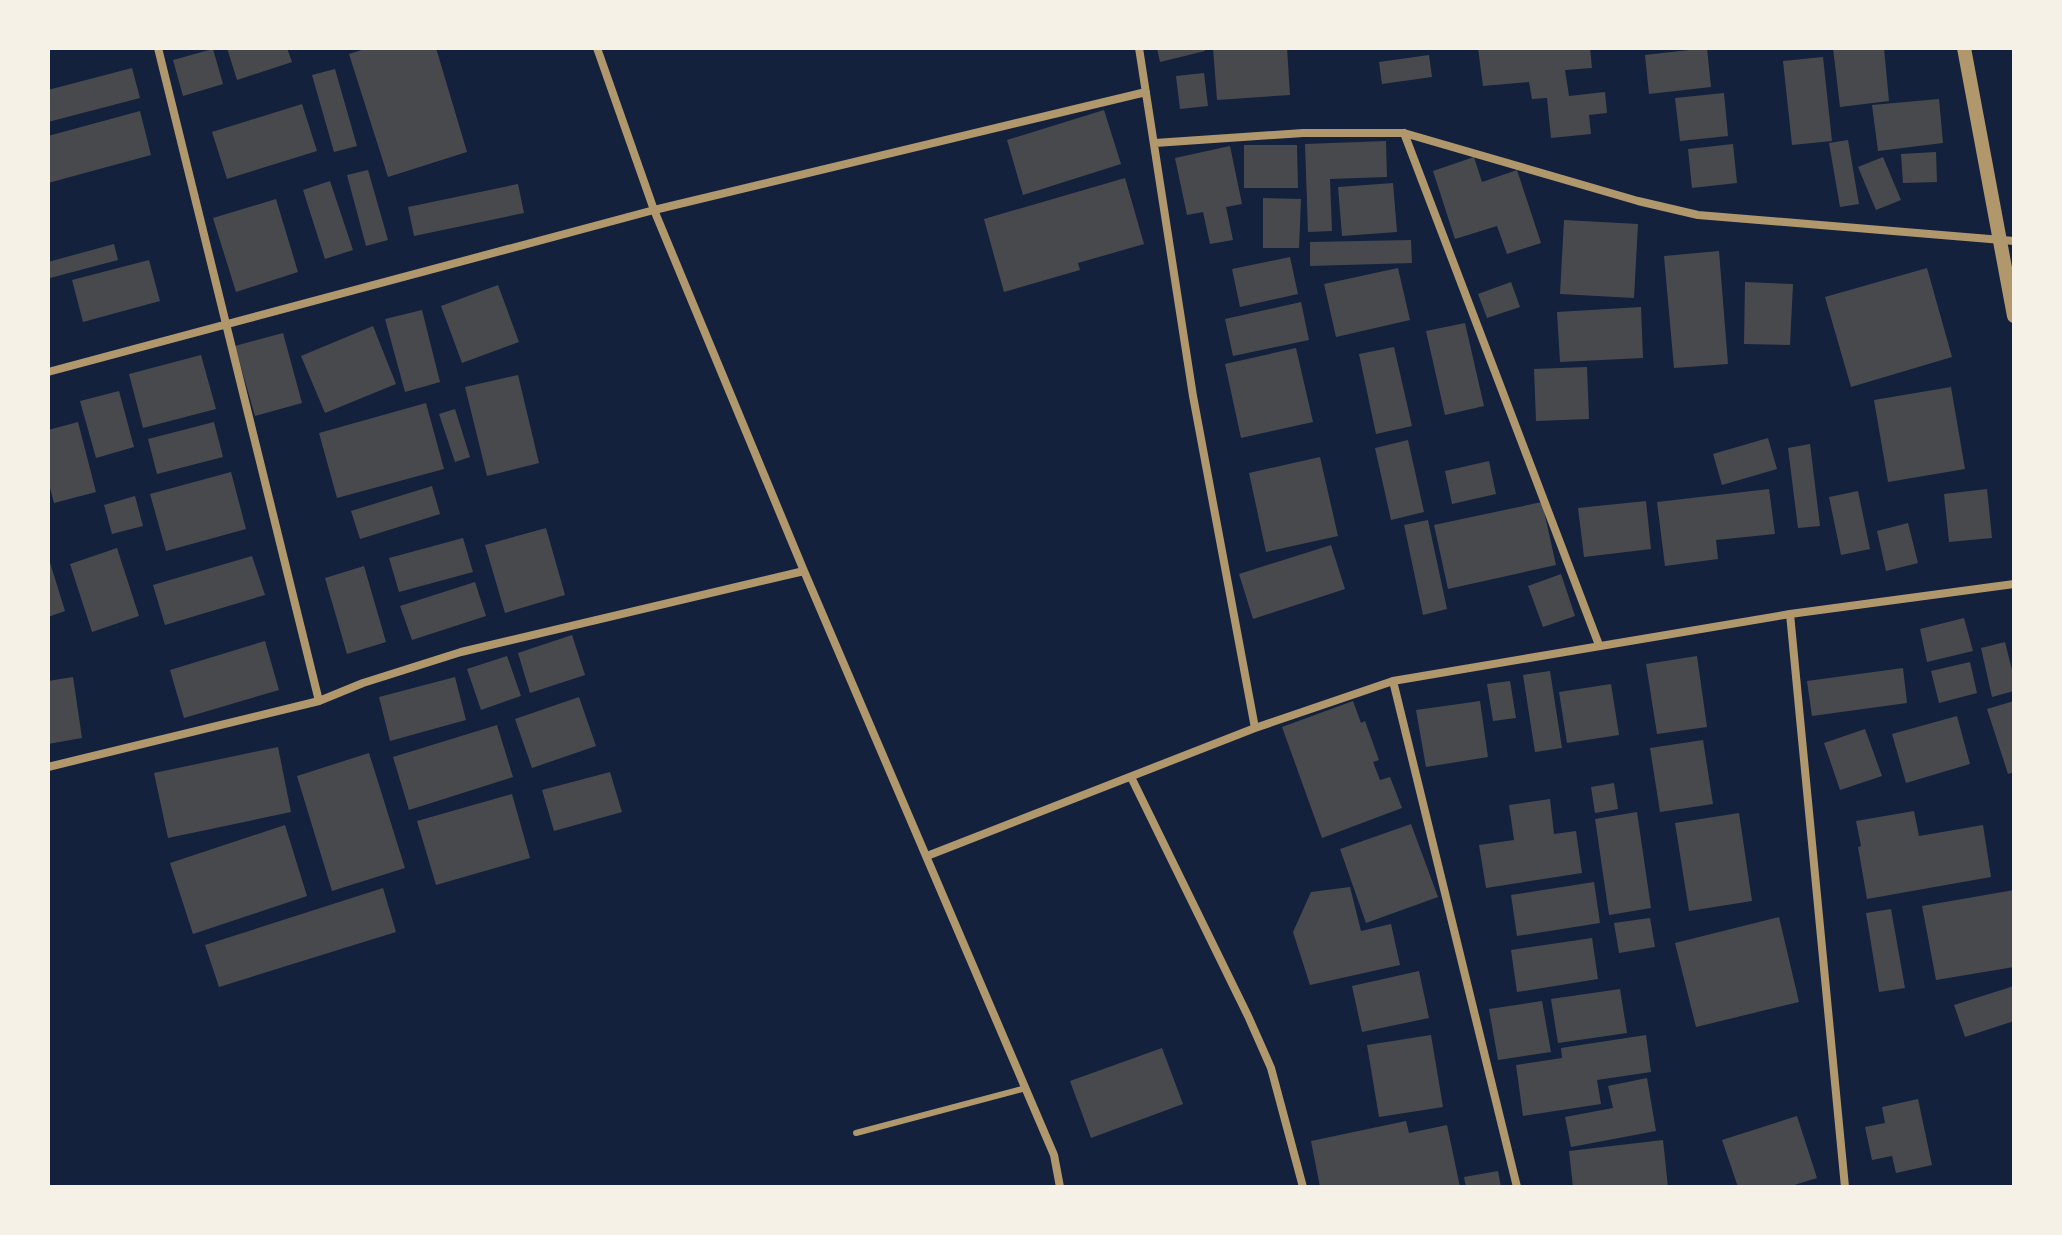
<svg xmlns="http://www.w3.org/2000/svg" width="2062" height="1235" viewBox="0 0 2062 1235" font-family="Montserrat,sans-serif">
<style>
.building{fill:#48494c}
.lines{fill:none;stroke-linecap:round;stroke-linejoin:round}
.service{stroke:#b1986c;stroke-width:6}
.minor{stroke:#b1986c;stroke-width:8}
.tertiary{stroke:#b1986c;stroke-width:14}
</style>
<rect width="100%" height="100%" fill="#14213d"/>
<!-- building -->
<path class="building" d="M 227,48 L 287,48 L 292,62 L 237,80 Z
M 368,48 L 436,48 L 467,152 L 388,177 L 349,54 Z
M 1157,48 L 1204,48 L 1205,51 L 1160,62 Z
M 1213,48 L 1287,48 L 1290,95 L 1217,100 Z
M 1478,48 L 1590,48 L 1592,68 L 1565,70 L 1569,96 L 1605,92 L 1607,113 L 1589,115 L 1591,134 L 1551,138 L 1547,98 L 1532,99 L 1529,82 L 1483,86 Z
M 1707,48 L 1711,87 L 1649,94 L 1645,55 Z
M 1833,48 L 1884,48 L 1889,101 L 1840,107 Z
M 213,49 L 223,84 L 183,96 L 173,60 Z
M 1429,55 L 1432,77 L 1382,84 L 1379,62 Z
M 1823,57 L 1832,141 L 1792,145 L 1783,61 Z
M 132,68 L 140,98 L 48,122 L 48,90 Z
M 335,69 L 357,146 L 334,152 L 312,75 Z
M 1204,73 L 1208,106 L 1180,109 L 1176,76 Z
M 1724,93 L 1728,136 L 1680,141 L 1675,98 Z
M 1939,99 L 1943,143 L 1878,151 L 1872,105 Z
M 302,104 L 317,151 L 227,179 L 212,132 Z
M 1104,110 L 1121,164 L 1023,195 L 1007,140 Z
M 140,111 L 151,155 L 48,183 L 48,136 Z
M 1848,140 L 1859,204 L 1840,207 L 1829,143 Z
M 1386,141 L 1387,177 L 1330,179 L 1332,231 L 1308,232 L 1305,144 Z
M 1733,144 L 1737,183 L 1692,188 L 1688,149 Z
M 1244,145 L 1297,145 L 1298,188 L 1244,188 Z
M 1230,146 L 1242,204 L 1226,207 L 1233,240 L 1210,244 L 1203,212 L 1187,215 L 1175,158 Z
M 1936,152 L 1937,182 L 1903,183 L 1901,154 Z
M 1474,157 L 1482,182 L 1517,170 L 1541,243 L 1507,254 L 1497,226 L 1455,239 L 1433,171 Z
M 1883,157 L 1901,200 L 1876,210 L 1858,167 Z
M 368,170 L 388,240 L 366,246 L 347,175 Z
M 1125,178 L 1144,244 L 1078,263 L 1080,270 L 1004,292 L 984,219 Z
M 330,181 L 353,250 L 325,259 L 303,190 Z
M 1393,183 L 1397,232 L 1342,236 L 1338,187 Z
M 518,184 L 524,213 L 414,236 L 408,207 Z
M 1263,198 L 1301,199 L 1299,248 L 1263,248 Z
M 276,199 L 298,272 L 236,292 L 213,218 Z
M 1564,220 L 1638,224 L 1634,298 L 1560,294 Z
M 1411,240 L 1412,263 L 1310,266 L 1310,242 Z
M 114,244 L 118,260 L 50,278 L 48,262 Z
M 1719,251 L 1728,364 L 1674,368 L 1664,256 Z
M 1290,257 L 1298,294 L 1240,307 L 1232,269 Z
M 149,260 L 160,301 L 83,322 L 72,280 Z
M 1398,268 L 1410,320 L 1336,337 L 1324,284 Z
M 1927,268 L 1952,357 L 1851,387 L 1825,297 Z
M 1511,282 L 1520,307 L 1487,318 L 1478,294 Z
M 1745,282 L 1793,284 L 1790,345 L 1744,344 Z
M 498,285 L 519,342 L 462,363 L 441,306 Z
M 1301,302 L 1309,340 L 1233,356 L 1225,319 Z
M 1641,307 L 1643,358 L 1560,362 L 1557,312 Z
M 422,310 L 440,382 L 405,392 L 385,319 Z
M 1465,323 L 1484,406 L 1445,415 L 1426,331 Z
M 373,326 L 396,384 L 325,413 L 301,356 Z
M 283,333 L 302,403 L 255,416 L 235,346 Z
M 1394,347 L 1412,426 L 1376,434 L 1359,354 Z
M 1296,348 L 1313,422 L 1241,438 L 1225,364 Z
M 201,355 L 216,409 L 143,428 L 129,374 Z
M 1587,367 L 1589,419 L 1536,421 L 1534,369 Z
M 518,375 L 539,463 L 487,476 L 465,387 Z
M 1951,387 L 1965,469 L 1888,482 L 1874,400 Z
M 119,391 L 134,447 L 96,458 L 80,401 Z
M 426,403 L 444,469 L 337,498 L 319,433 Z
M 455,409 L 470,457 L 455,462 L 439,414 Z
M 78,422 L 96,492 L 54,503 L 48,480 L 48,430 Z
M 214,422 L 223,457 L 157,474 L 148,439 Z
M 1768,438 L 1777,469 L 1722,485 L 1713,454 Z
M 1408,440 L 1424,512 L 1391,520 L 1375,448 Z
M 1810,444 L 1820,526 L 1798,528 L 1788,448 Z
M 1320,457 L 1338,536 L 1266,552 L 1249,473 Z
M 1489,461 L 1496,494 L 1452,504 L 1445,471 Z
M 231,472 L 246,529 L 166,551 L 150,494 Z
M 432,486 L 440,514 L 360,539 L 351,511 Z
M 1769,489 L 1775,534 L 1716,540 L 1718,559 L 1665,566 L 1657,502 Z
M 1987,489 L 1992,538 L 1949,542 L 1944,494 Z
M 1858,491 L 1870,549 L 1841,555 L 1829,497 Z
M 135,496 L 143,526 L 112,534 L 104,505 Z
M 1646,501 L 1651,549 L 1584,557 L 1578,508 Z
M 1542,502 L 1556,565 L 1448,589 L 1434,525 Z
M 1428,520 L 1447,609 L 1423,615 L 1404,525 Z
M 1908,523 L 1918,563 L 1886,571 L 1877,531 Z
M 546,528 L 565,595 L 505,613 L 485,545 Z
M 463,538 L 473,572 L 399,592 L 389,558 Z
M 1331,545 L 1345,589 L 1253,619 L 1239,574 Z
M 117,548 L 139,616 L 92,632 L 70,564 Z
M 48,556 L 65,611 L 48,617 Z
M 252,556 L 265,595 L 165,625 L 153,585 Z
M 364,566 L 386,642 L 347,654 L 325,578 Z
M 1561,574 L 1575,616 L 1543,627 L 1528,586 Z
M 475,582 L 486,616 L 412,640 L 400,606 Z
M 1964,618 L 1973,651 L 1927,662 L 1920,629 Z
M 572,635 L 585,675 L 530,693 L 518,653 Z
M 265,641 L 279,690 L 184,718 L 170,670 Z
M 2005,642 L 2014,678 L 2014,691 L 1992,697 L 1981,648 Z
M 507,656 L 521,696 L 481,710 L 467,669 Z
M 1697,656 L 1707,727 L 1657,734 L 1646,664 Z
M 1970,662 L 1977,693 L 1939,703 L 1931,671 Z
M 1903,668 L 1907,703 L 1812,716 L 1807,681 Z
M 1550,671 L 1562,748 L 1535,752 L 1523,675 Z
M 73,677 L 82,738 L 48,744 L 48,681 Z
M 455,677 L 466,720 L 390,741 L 379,697 Z
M 1510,681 L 1516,718 L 1493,721 L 1487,684 Z
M 1611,684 L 1619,735 L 1567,743 L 1559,692 Z
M 579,697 L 596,746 L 532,768 L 515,719 Z
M 1353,701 L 1361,723 L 1365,721 L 1379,760 L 1373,762 L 1380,780 L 1390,777 L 1402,808 L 1322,838 L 1282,727 Z
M 1480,701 L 1488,757 L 1426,767 L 1416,710 Z
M 2014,701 L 2014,772 L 2008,774 L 1987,709 Z
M 1957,716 L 1970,764 L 1906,783 L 1892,734 Z
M 497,725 L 513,777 L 409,810 L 393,757 Z
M 1865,729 L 1882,776 L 1840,790 L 1824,743 Z
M 1703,740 L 1713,804 L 1660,812 L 1650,748 Z
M 278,747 L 291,812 L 168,838 L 154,773 Z
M 369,753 L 405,868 L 332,891 L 297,776 Z
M 610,772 L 622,812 L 554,831 L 542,790 Z
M 1614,783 L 1618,809 L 1595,813 L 1591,787 Z
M 512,794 L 530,858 L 436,885 L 417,821 Z
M 1550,799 L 1554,834 L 1576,831 L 1582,873 L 1486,888 L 1479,845 L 1514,840 L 1509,805 Z
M 1914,811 L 1919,836 L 1983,825 L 1991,877 L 1867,899 L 1858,847 L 1861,846 L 1856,821 Z
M 1637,812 L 1651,908 L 1609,915 L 1595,819 Z
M 1739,813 L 1752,901 L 1689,911 L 1675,823 Z
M 1411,824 L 1438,897 L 1366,923 L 1340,849 Z
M 285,825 L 307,896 L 193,934 L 170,863 Z
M 1594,882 L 1600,923 L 1517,936 L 1511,895 Z
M 1350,887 L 1361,931 L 1391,924 L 1400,965 L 1310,985 L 1293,932 L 1311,892 Z
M 383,888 L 396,932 L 219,987 L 205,945 Z
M 2014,890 L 2014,967 L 1936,980 L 1922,906 Z
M 1891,909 L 1905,988 L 1879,992 L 1866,913 Z
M 1779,917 L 1799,1002 L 1696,1027 L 1675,943 Z
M 1650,918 L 1655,947 L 1619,953 L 1614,923 Z
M 1592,938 L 1598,979 L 1517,992 L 1511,950 Z
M 1419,971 L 1429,1018 L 1362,1032 L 1352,986 Z
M 2014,986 L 2014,1021 L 1965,1037 L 1954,1005 Z
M 1620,989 L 1627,1033 L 1558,1043 L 1551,999 Z
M 1542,1001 L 1551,1052 L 1498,1060 L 1489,1009 Z
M 1431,1035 L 1443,1107 L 1379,1117 L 1367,1045 Z
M 1646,1035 L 1651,1072 L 1597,1080 L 1601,1104 L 1523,1116 L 1516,1065 L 1562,1058 L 1561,1048 Z
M 1162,1048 L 1183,1104 L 1091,1138 L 1070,1081 Z
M 1647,1078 L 1656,1131 L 1571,1147 L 1565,1117 L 1613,1108 L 1608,1086 Z
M 1918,1099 L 1932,1165 L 1896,1173 L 1892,1156 L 1872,1160 L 1865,1127 L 1885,1123 L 1882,1107 Z
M 1797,1116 L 1817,1178 L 1788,1187 L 1738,1187 L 1722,1140 Z
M 1406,1121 L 1409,1133 L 1447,1125 L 1460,1187 L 1320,1187 L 1311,1141 Z
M 1663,1140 L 1668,1187 L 1573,1187 L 1569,1151 Z
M 1498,1171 L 1501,1187 L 1466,1187 L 1464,1177 Z"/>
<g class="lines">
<!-- service -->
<path class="service" d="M 856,1133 L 1026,1088"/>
<!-- minor -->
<path class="minor" d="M 158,48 L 319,701
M 597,48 L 654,210 L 804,571 L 1054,1155 L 1060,1187
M 1139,48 L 1193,396 L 1255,728
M 1404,133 L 1599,645
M 1155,143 L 1303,133 L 1404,133 L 1638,201 L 1698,215 L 2014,241
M 48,372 L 654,210 L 1146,92
M 1790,614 L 1845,1187
M 1393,681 L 1517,1187
M 48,767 L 319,701 L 363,683 L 461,652 L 804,571
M 1131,777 L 1248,1016 L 1271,1068 L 1303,1187
M 927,856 L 1255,728 L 1393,681 L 1790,614 L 2014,584"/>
<!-- tertiary -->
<path class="tertiary" d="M 1964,48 L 2014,316"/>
</g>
<!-- border -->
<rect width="2062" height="1235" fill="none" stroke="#f6f1e7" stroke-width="100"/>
</svg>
